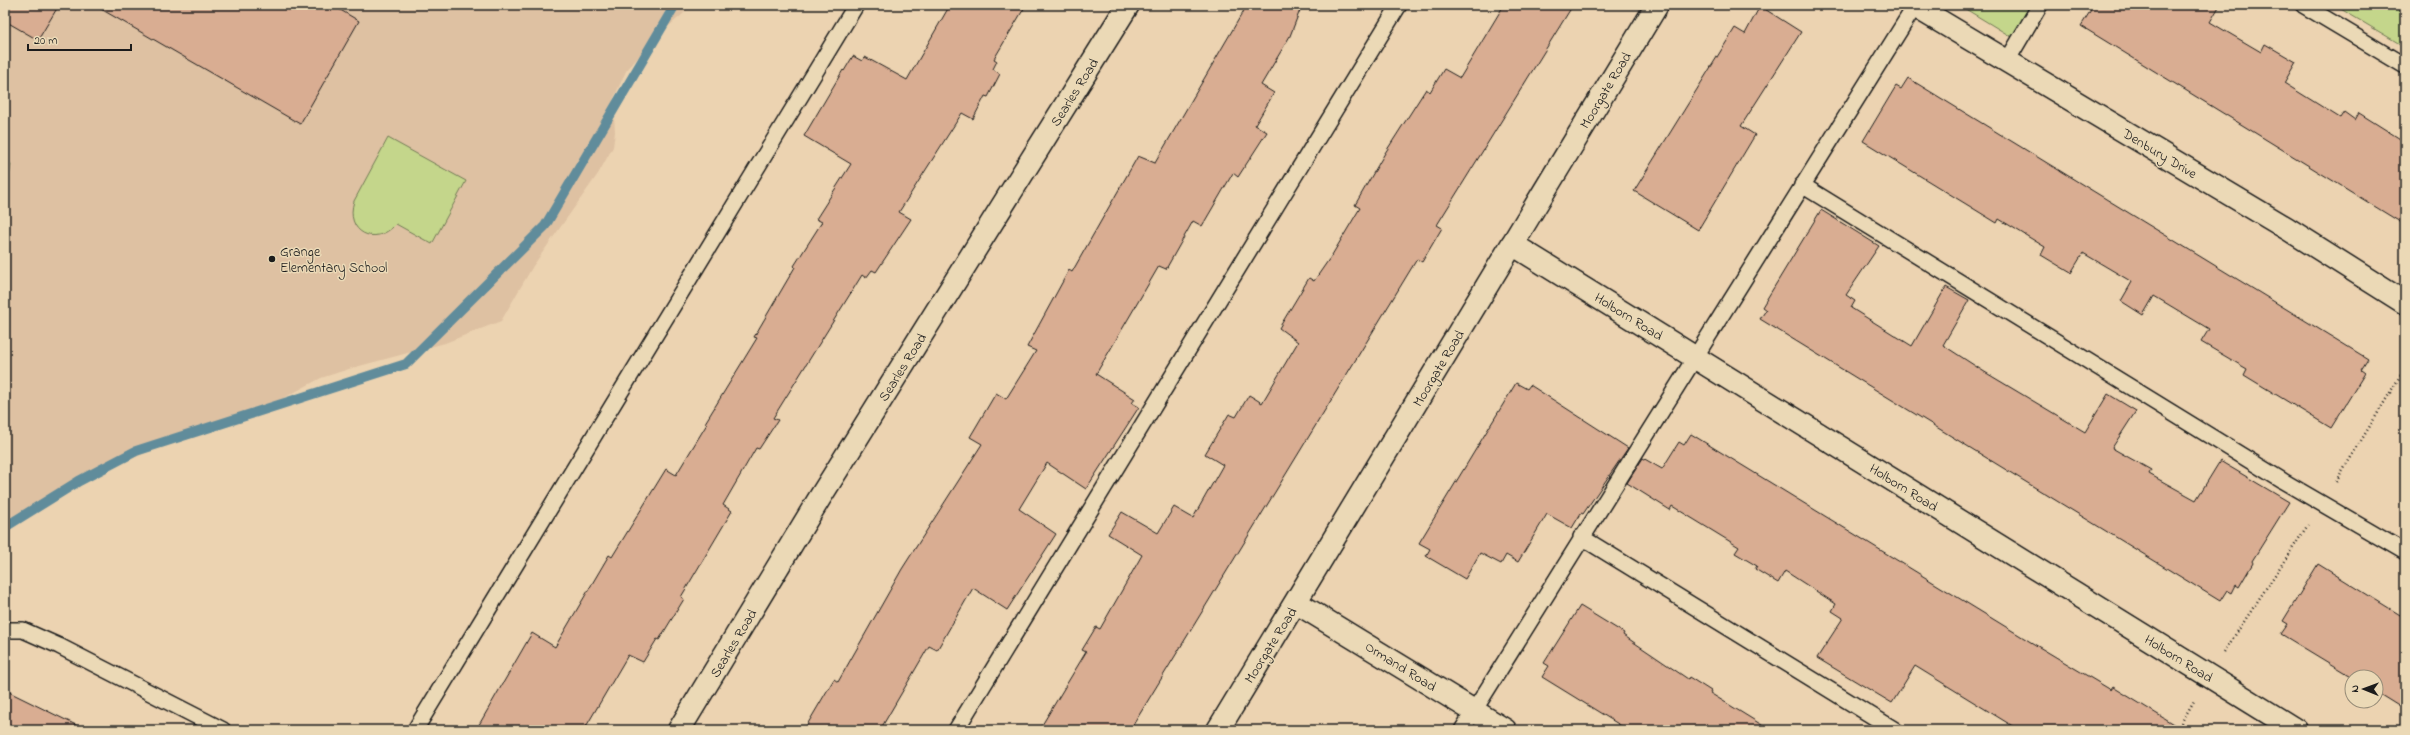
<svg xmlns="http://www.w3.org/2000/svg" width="2410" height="735" viewBox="0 0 2410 735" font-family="'Indie Flower',sans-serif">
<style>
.built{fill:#dec1a2}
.green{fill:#c4d68b;stroke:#707954}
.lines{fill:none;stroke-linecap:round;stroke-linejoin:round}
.stream{stroke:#618c9b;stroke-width:10}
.building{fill:#d9ad92;stroke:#1c1c1c}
.lane-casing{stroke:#1c1c1c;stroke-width:18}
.street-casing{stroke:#1c1c1c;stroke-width:25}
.path{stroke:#1c1c1c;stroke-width:2.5;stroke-dasharray:1 3;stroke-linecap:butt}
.lane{stroke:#ebd9b6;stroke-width:15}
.street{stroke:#ebd9b6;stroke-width:22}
.poi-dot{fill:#1c1c1c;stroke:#ebd9b6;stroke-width:1.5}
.labels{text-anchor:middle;stroke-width:3;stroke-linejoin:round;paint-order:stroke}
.street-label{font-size:14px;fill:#1c1c1c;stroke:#ebd9b6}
.poi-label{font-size:14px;fill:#1c1c1c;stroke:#ebd9b6;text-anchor:start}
</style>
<rect width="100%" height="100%" fill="#ecd3b1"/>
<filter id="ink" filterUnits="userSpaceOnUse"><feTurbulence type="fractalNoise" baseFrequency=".025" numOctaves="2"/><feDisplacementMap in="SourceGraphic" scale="8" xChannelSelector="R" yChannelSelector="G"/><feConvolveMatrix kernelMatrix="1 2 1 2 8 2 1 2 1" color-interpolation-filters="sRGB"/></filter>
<g filter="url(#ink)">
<!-- built -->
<path class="built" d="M 5,5 L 690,5 L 683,14 L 658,35 L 626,71 L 613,100 L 615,132 L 613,147 L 598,174 L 533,266 L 501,321 L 445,343 L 352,368 L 321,378 L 280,400 L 175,440 L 131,459 L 5,521 Z"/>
<!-- green -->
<path class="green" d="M 1959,5 L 2031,5 L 2015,39 Z
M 2334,5 L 2405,5 L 2405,47 Z
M 388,138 L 466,181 L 432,244 L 396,224 C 375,248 344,232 354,201 Z
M 5,160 L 11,164 L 5,204 Z"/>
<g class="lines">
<!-- stream -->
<path class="stream" d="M 5,527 L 79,481 L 136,451 L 406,364 L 545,226 L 675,5"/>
</g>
<!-- building -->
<path class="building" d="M 5,5 L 59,5 L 38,40 L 5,21 Z
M 94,5 L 332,5 L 359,21 L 300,124 Z
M 950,5 L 1026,5 L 994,59 L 997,61 L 993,69 L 1000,74 L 988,97 L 985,96 L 973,119 L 962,113 L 899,212 L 911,219 L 876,272 L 872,270 L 866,278 L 862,275 L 773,418 L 778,420 L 759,449 L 756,448 L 723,505 L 732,511 L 681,597 L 684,599 L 659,640 L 657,639 L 643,662 L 628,655 L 584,730 L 476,730 L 532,633 L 555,647 L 609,555 L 612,557 L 666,469 L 676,475 L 707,424 L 705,423 L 757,338 L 754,337 L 795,267 L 794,266 L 822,222 L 816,219 L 851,164 L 804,136 L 843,70 L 844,71 L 853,56 L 862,61 L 865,57 L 907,80 Z
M 1247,5 L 1302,5 L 1290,36 L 1261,85 L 1274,93 L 1255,125 L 1267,132 L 1238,177 L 1233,173 L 1202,226 L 1193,221 L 1166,269 L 1159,266 L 1096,374 L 1135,399 L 1132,403 L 1139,407 L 1086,489 L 1047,463 L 1019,509 L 1056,534 L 1007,610 L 973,588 L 937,650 L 929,646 L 880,730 L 804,730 L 834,679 L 838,682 L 902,569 L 982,444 L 970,437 L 996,393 L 1006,399 L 1036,351 L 1027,347 L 1069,270 L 1072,272 L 1138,156 L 1155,163 Z
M 1504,5 L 1573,5 L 1437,225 L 1442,228 L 1422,262 L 1417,259 L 1400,287 L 1130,730 L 1039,730 L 1086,652 L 1082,650 L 1096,627 L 1100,629 L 1142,555 L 1108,534 L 1122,512 L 1158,533 L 1174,507 L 1193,518 L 1223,465 L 1205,454 L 1229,414 L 1236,417 L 1249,395 L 1262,403 L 1298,342 L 1279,328 L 1309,278 L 1314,281 L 1332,255 L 1360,208 L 1355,205 L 1385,153 L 1426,89 L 1430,92 L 1444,69 L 1460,78 Z
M 2094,5 L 2220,5 L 2210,22 L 2261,52 L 2265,44 L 2296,62 L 2284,83 L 2340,118 L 2344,112 L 2355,120 L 2359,113 L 2405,142 L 2405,225 L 2081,26 Z
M 1760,6 L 1801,32 L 1741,126 L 1755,135 L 1698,230 L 1634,191 L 1735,28 L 1745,34 Z
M 1908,78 L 2368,359 L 2361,370 L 2365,373 L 2331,428 L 2244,375 L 2247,369 L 2201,342 L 2209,329 L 2154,296 L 2143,315 L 2121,301 L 2132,282 L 2083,253 L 2071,273 L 2041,255 L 2045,247 L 1999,219 L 1997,223 L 1863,141 L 1896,86 L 1901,89 Z
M 1821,210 L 1879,246 L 1846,295 L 1855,301 L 1851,308 L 1912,346 L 1946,287 L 1969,300 L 1943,345 L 1983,371 L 2085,432 L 2108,394 L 2136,411 L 2112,448 L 2151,470 L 2149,474 L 2196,500 L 2220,461 L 2289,502 L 2252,561 L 2253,563 L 2239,587 L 2236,585 L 2232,593 L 2227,590 L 2220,601 L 1760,319 L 1766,310 L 1762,307 Z
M 1516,383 L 1527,389 L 1530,385 L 1628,448 L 1583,514 L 1581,513 L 1572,528 L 1547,514 L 1518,562 L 1506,555 L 1501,564 L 1480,553 L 1465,579 L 1426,556 L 1430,549 L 1419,543 Z
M 1691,434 L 2024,638 L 2111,690 L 2113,687 L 2183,730 L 2019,730 L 1915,666 L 1892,703 L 1817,658 L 1843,618 L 1832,611 L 1836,604 L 1785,571 L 1778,583 L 1755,569 L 1757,566 L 1735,553 L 1739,547 L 1672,506 L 1670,510 L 1627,483 L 1643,458 L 1662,469 L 1679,442 L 1684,445 Z
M 2318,564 L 2405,618 L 2405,710 L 2376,692 L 2376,677 L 2352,677 L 2281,634 L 2288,624 L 2283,621 Z
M 1580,606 L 1624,633 L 1623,635 L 1688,679 L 1689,677 L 1711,691 L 1710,693 L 1770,730 L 1628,730 L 1542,677 L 1549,666 L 1544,663 Z
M 5,690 L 86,730 L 5,730 Z"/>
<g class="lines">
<!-- lane casing -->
<g class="lane-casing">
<path id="lane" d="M 2303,5 L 2405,66
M 2007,61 L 2040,5
M 1802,185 L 2283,481 L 2405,552
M 1581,537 L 1895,730
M 5,630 L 23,630 L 59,646 L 223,730
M 415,730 L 856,5
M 956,730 L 1399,5
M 1462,730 L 1915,6"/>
</g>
<!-- street casing -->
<g class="street-casing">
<path id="street" d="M 1913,5 L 2288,229 L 2405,303
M 1512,244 L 2296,730
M 1297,603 L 1505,730
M 679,730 L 819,499 L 1128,5
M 1218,730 L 1657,5"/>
</g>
<!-- path -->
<path class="path" d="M 2336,482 L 2405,368
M 2224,652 L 2308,525
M 2177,730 L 2194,701"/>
<!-- lane -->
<use href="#lane" class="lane"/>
<!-- street -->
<use href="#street" class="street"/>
</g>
</g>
<!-- markers -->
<circle class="poi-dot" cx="272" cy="259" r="4"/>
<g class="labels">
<!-- street labels -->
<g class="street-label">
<text transform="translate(1605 90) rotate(-59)" y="5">Moorgate Road</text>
<text transform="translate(1074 92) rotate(-58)" y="5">Searles Road</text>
<text transform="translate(2160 153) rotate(31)" y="5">Denbury Drive</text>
<text transform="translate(1629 316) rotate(32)" y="5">Holborn Road</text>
<text transform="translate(902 367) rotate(-58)" y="5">Searles Road</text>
<text transform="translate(1438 368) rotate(-59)" y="5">Moorgate Road</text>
<text transform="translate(1904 487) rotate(32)" y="5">Holborn Road</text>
<text transform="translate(733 643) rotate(-59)" y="5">Searles Road</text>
<text transform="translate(1270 645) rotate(-58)" y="5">Moorgate Road</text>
<text transform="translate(2179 658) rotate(32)" y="5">Holborn Road</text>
<text transform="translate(1401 666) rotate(32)" y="5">Ormand Road</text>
</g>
<!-- poi labels -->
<g class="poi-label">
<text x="280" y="256">Grange<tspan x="280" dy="16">Elementary School</tspan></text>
</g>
</g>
<!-- margin -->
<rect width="2410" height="735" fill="none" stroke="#ebd9b6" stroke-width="20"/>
<rect x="10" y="10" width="2390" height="715" fill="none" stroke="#1c1c1c" stroke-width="1.5" filter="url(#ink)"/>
<!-- north arrow -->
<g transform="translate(2364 689) rotate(271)"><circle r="19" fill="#ebd9b6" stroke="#988d78"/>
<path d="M0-3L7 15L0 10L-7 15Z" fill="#1c1c1c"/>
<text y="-6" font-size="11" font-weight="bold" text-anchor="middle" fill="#1c1c1c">N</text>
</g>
<!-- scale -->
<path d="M28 44v6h103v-6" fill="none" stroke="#1c1c1c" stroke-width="2"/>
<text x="34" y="44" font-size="12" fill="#1c1c1c" stroke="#ebd9b6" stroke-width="3" paint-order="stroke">20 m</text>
</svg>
